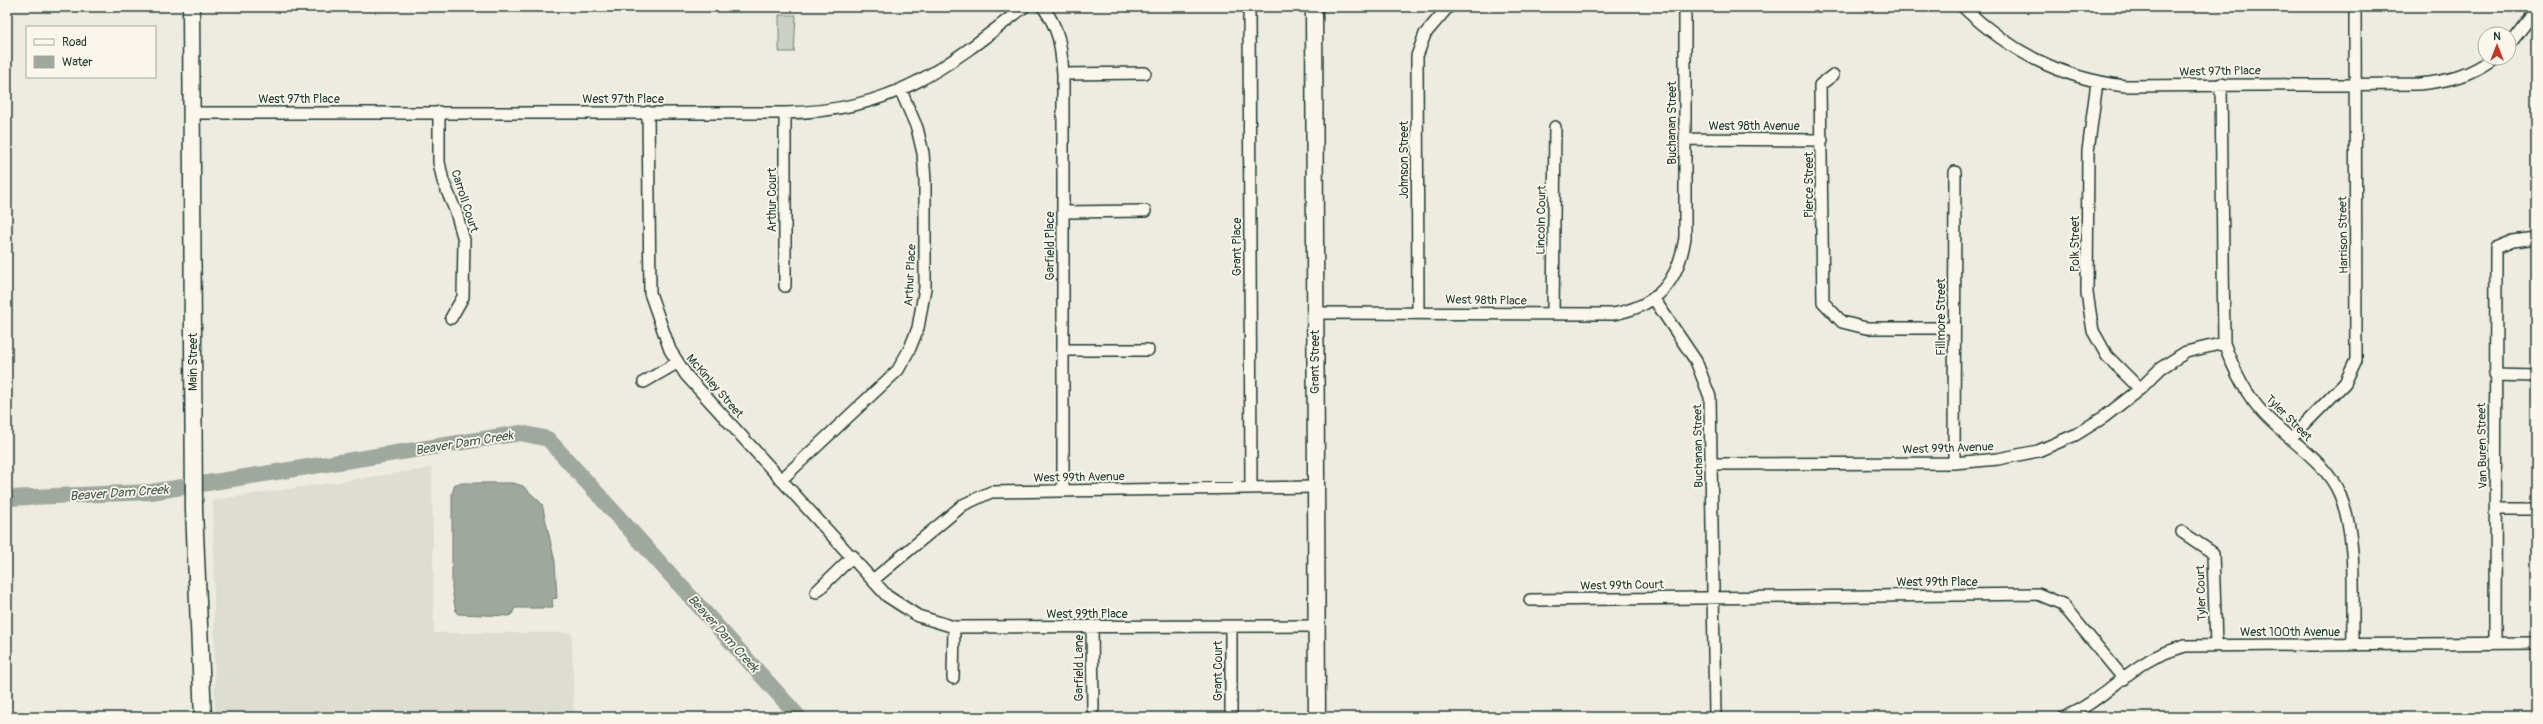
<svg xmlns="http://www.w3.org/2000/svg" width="2543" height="724" viewBox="0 0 2543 724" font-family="Pangolin,sans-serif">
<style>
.built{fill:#ddddd2}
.green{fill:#cbcfc4;stroke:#75867c}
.water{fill:#9fa89f;stroke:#6c7d74}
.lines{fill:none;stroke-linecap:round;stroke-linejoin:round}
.river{stroke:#9fa89f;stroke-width:16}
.street-casing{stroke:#1f3d34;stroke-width:14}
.secondary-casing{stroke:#1f3d34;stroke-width:19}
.street{stroke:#fbf7ec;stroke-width:11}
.secondary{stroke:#fbf7ec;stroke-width:16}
.labels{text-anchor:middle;stroke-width:3.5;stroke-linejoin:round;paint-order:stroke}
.street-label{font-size:12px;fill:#1f3d34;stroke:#fbf7ec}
.water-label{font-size:13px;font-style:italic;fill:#455d54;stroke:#fbf7ec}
</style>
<rect width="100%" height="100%" fill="#eeece1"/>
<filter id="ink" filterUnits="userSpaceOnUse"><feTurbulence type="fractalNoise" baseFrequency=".025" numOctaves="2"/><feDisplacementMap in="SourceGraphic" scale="8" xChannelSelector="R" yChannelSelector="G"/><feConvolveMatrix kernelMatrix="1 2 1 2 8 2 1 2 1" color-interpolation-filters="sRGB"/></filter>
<g filter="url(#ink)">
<!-- built -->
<path class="built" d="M 432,468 L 434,633 L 572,633 L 574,717 L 215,717 L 213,500 Z"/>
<!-- green -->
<path class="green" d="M 779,15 L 796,15 L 794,52 L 779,52 Z"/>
<!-- water -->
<path class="water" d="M 463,483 L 513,483 L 523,486 L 542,504 L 555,562 L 557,598 L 552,599 L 553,608 L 515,608 L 512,614 L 509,616 L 458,614 L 456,612 L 452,590 L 452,494 L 455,484 Z"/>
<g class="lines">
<!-- river -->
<path class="river" d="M 7,498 L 151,492 L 521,433 L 548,439 L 799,717"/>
<!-- street casing -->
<g class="street-casing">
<path id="street" d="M 1043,7 C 1060,30 1061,47 1063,74 L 1063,489
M 1249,7 L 1251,488
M 1963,7 C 2011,52 2060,78 2125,86 L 2419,84 C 2449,81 2469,76 2494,58
M 2509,45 L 2536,10
M 1063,74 L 1145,73
M 1833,75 L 1820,85 L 1823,302 L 1842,322 L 1866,328 L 1953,328
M 2097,82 L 2088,151 L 2087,293 L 2093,331 L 2107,356 L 2140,389
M 2221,84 L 2224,343 C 2233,368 2245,394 2264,414 C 2288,440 2326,461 2340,495 C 2358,539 2352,597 2353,645
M 439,112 L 439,162 L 443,181 L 456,212 L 464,240 L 463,297 L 451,318
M 648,112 L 650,293 L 670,350 L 686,375 L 887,596 L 918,616 L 954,627 L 1316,626
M 192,113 L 785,113 C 892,111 944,70 1024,7
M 785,113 L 785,286
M 1685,139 L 1822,140
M 1063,212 L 1145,211
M 1654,299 L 1696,361 L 1710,397 L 1715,717
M 1418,312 L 1417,56 L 1425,34 L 1448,7
M 1315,313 L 1613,314 C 1658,306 1678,282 1685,238 L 1685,7
M 1553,314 L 1555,127
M 1064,350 L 1148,350
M 2494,375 L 2536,376
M 644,382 L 677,363
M 2290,439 L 2345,383 L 2356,360 L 2355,7
M 1954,463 L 1955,172
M 1712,464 L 1954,463 L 1998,459 L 2038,451 L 2075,435 L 2104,417 L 2140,389 L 2161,368 L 2186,352 L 2224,343
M 781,480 L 898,370 L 910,348 L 918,328 L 925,288 L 925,181 L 923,153 L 917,128 L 901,91
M 2496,509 L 2536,509
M 2182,532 L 2213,553 L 2216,645
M 873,580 L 963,505 L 991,492 L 1316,487
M 816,592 L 853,556
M 1530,600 L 2038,594 L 2062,604 L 2124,679
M 1092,626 L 1093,709
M 1231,626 L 1231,717
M 2495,643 L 2496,248 L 2513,241 L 2536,238
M 953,678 L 954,627
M 2064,717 C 2097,704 2118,678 2148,661 C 2159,654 2172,650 2185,646 L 2536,643"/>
</g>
<!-- secondary casing -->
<g class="secondary-casing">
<path id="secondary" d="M 191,7 L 194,510 L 203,717
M 1314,7 L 1317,717"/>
</g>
<!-- street -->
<use href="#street" class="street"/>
<!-- secondary -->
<use href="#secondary" class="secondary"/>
</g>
</g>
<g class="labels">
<!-- street labels -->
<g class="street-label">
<text transform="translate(2220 71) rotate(-1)" y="4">West 97th Place</text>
<text x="299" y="103">West 97th Place</text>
<text x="623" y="103">West 97th Place</text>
<text transform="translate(1672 123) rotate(-90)" y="4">Buchanan Street</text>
<text x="1754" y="130">West 98th Avenue</text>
<text transform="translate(1404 160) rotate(-90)" y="4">Johnson Street</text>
<text transform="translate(1809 185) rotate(-90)" y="4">Pierce Street</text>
<text transform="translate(772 200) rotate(-90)" y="4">Arthur Court</text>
<text transform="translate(465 201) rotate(72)" y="4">Carroll Court</text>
<text transform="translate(1541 220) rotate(-89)" y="4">Lincoln Court</text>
<text transform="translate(2343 235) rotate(-91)" y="4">Harrison Street</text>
<text transform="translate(2075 244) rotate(-90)" y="4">Polk Street</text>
<text transform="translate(1050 246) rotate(-90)" y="4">Garfield Place</text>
<text transform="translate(1237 247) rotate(-90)" y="4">Grant Place</text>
<text transform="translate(910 275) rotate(-87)" y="4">Arthur Place</text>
<text transform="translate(1486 300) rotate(1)" y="4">West 98th Place</text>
<text transform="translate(1941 317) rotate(-90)" y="4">Fillmore Street</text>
<text transform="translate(193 362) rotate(-90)" y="4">Main Street</text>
<text transform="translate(1315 362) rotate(-90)" y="4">Grant Street</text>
<text transform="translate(715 386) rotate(49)" y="4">McKinley Street</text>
<text transform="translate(2289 418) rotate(45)" y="4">Tyler Street</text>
<text transform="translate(1698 446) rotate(-91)" y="4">Buchanan Street</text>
<text transform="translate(2482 446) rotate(-91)" y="4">Van Buren Street</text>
<text transform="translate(1948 448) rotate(-2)" y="4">West 99th Avenue</text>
<text transform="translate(1079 477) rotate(-1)" y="4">West 99th Avenue</text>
<text x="1937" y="586">West 99th Place</text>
<text transform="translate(1622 585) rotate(-1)" y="4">West 99th Court</text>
<text transform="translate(2201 593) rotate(-92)" y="4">Tyler Court</text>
<text x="1087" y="618">West 99th Place</text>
<text x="2290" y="636">West 100th Avenue</text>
<text transform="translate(1079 668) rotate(-90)" y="4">Garfield Lane</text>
<text transform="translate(1218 671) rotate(-90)" y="4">Grant Court</text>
</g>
<!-- water labels -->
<g class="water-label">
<text transform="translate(464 442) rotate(-9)" y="5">Beaver Dam Creek</text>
<text transform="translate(119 492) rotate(-4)" y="5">Beaver Dam Creek</text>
<text transform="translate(724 633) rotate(48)" y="5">Beaver Dam Creek</text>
</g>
</g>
<!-- margin -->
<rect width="2543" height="724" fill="none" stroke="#fbf7ec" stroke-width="24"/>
<rect x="12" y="12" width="2519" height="700" fill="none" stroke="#1f3d34" stroke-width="1.5" filter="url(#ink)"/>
<!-- legend -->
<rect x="26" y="26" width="130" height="52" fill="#fbf7ec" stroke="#a3ada2"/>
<rect x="34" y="39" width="20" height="6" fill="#fbf7ec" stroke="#a3ada2"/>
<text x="62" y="46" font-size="12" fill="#1f3d34">Road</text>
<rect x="34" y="56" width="20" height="12" fill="#9fa89f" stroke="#a3ada2"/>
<text x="62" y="66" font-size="12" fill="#1f3d34">Water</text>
<!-- north arrow -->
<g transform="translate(2497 46)"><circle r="19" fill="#fbf7ec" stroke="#a3ada2"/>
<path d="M0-3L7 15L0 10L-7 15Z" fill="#c8321e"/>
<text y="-6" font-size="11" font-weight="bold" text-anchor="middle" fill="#1f3d34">N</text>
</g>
</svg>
